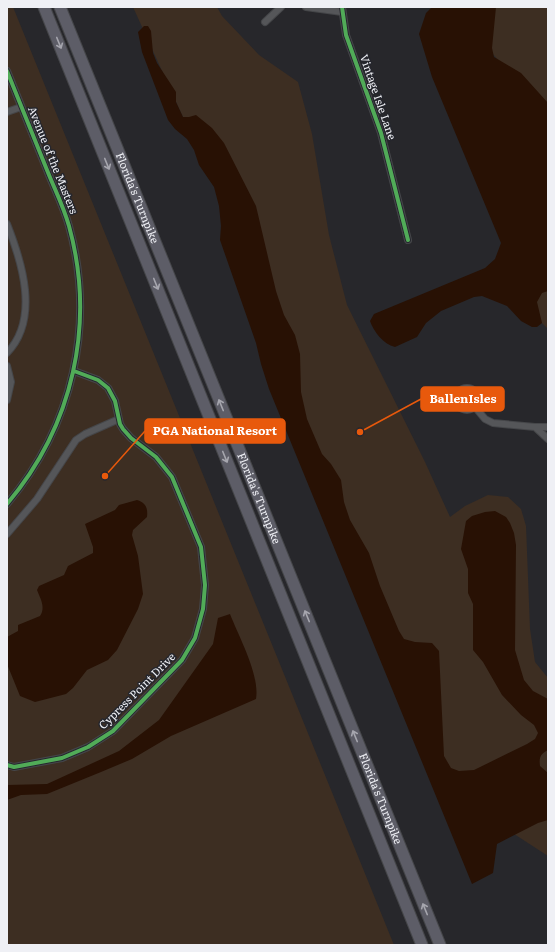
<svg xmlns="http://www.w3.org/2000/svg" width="555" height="952" viewBox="0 0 555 952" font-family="Literata,serif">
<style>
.green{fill:#3d2e22}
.water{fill:#281104}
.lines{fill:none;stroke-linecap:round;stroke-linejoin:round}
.minor-casing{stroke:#454649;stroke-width:8}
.motorway-casing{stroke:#454649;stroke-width:13}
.minor{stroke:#555659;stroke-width:6}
.motorway{stroke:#5d5d67;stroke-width:11}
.cycleway-casing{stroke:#25262d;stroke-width:6}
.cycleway{stroke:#51ab58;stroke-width:4}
.oneway{stroke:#a6a6ae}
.labels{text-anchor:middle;stroke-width:3;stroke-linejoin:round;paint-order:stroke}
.street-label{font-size:11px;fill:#eff0f5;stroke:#25262d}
.leader{fill:none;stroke:#e8590c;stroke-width:1.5}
.callout-dot{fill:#e8590c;stroke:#25262d;stroke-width:1.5}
.callout{fill:#e8590c;stroke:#e8590c;stroke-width:1.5}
.callout-label{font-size:12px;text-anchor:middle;font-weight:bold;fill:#fff}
</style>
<rect width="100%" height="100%" fill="#27272b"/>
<!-- green -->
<path class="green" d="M 7,7 L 13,7 L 394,945 L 7,945 Z
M 133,7 L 217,7 L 222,16 L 259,55 L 298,82 L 312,134 L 329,235 L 347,305 L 425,462 L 450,517 L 465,506 L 488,495 L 508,497 L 521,509 L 526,526 L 530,629 L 535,662 L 548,678 L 548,856 L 457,797 L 287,377 L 254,217 L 183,117 Z
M 491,7 L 548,7 L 548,117 L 485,45 Z
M 548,283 L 548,329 L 542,323 L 531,298 Z"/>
<!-- water -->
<path class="water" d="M 432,7 L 496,7 L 492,48 L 494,57 L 521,73 L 548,103 L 548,291 L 542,293 L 537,302 L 542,323 L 537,327 L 532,327 L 521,321 L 507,306 L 482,296 L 474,297 L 441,311 L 426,323 L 417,337 L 395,347 C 383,344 374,332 370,321 L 374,314 L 485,268 L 495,259 L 501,243 L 432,77 L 419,34 L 426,13 Z
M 144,26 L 148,26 L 151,31 L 153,53 L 157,63 L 176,92 L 176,102 L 183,117 L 189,117 L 196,115 L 212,128 L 224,143 L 256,206 L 276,291 L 284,315 L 295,335 L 300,354 L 301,392 L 307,419 L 322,454 L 331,464 L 341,480 L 344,502 L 350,520 L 369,553 L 380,586 L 399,631 L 404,639 L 415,642 L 432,643 L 439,651 L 444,756 L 451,768 L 459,771 L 474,770 L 527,744 L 535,739 L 538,733 L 534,725 L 521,715 L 502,695 L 483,662 L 473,650 L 473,604 L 468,593 L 468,569 L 461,549 L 466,521 L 472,516 L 485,512 L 495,511 L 506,517 L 510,523 L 514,533 L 516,545 L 515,650 L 524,680 L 533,691 L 548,699 L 548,750 C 540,754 539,758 540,766 L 548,773 L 548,820 L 538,823 L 497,844 L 493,873 L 472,884 L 269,389 L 261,364 L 256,343 L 220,240 L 221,226 L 219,206 L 214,187 L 199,165 L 194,150 L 187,139 L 175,129 L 168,120 L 142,52 L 138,32 Z
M 137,500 C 146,503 148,508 147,517 L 133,530 L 132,535 L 138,556 L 143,594 L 138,609 L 117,650 L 108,660 L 87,670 L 73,688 L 66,694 L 35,702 L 20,696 L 7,664 L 7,637 L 18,631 L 18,625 L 40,616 C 46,607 40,598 37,590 L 39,586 L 64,575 L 68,566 L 93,553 L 93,547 L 85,524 L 115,510 L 119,505 Z
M 230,614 C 239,637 260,675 256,699 L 171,736 L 132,759 L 101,772 L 47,794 L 21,795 L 7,800 L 7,785 L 47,784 L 119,751 L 159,720 L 213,644 L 218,618 Z"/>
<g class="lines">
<!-- minor casing -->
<g class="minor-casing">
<path id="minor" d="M 306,7 L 342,12
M 342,7 L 346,35 L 381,133 L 408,240
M 265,22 L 281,7
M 7,71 C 21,106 35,140 49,175 C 56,192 64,208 69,226 C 96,324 73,426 7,504
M 7,112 L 21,107
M 7,224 C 22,262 40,319 7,353
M 7,366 L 11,382 L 7,400
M456 399a11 11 0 1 1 22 0a11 11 0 1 1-22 0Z
M 475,407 L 485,419 L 493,423 L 535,427 L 548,439
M 535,427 L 548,427
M 7,534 L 37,499 L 76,440 L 85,434 L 119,419
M 7,765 L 14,767 L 62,758 L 88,747 L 113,731 L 182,660 L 195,638 L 203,609 L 205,585 L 201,547 L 172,477 L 156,457 L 131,438 L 123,429 L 120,424 L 115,401 L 108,388 L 98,380 L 74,371"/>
</g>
<!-- motorway casing -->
<g class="motorway-casing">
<g id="motorway">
<path d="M 44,7 L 422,945"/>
<path id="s1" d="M 60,7 L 440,945"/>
</g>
</g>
<!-- minor -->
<use href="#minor" class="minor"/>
<!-- motorway -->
<use href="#motorway" class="motorway"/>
<!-- cycleway casing -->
<g class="cycleway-casing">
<path id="cycleway" d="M 342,7 L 346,35 L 381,133 L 408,240
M 7,71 C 21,106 35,140 49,175 C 56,192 64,208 69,226 C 96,324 73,426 7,504
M 7,765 L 14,767 L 62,758 L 88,747 L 113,731 L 182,660 L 195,638 L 203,609 L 205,585 L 201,547 L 172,477 L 156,457 L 131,438 L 123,429 L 120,424 L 115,401 L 108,388 L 98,380 L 74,371"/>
</g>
<!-- cycleway -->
<use href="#cycleway" class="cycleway"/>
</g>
<!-- one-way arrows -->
<defs><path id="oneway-shaft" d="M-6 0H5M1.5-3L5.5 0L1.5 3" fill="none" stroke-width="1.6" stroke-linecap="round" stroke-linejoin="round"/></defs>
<g class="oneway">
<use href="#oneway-shaft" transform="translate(59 43) rotate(68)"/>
<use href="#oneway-shaft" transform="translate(107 164) rotate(68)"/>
<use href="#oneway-shaft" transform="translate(156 284) rotate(68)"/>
<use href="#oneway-shaft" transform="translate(221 405) rotate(-112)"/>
<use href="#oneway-shaft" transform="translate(225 457) rotate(68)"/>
<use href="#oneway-shaft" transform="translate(307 616) rotate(-112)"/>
<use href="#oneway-shaft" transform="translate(355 736) rotate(-112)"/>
<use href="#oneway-shaft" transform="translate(425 909) rotate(-112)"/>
</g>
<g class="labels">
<!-- street labels -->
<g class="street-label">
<text transform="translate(378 97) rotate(71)" y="4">Vintage Isle Lane</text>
<text transform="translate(53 160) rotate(68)" y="4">Avenue of the Masters</text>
<text dy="4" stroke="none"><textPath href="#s1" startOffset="206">Florida's Turnpike</textPath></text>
<text dy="4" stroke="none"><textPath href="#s1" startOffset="530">Florida's Turnpike</textPath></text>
<text transform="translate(137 691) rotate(-45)" y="4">Cypress Point Drive</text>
<text dy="4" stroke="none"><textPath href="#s1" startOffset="854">Florida's Turnpike</textPath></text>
</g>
</g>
<!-- callouts -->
<path class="leader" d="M360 432L421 399M105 476L145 431"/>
<g class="callout-dot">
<circle cx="360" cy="432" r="4"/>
<circle cx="105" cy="476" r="4"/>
</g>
<g class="callout">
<rect x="421" y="387" width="83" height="24" rx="4"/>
<rect x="145" y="419" width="140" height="24" rx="4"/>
</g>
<g class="callout-label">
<text x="463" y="403">BallenIsles</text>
<text x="215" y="435">PGA National Resort</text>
</g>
<!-- border -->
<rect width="555" height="952" fill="none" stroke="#eff0f5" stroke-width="16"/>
</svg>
